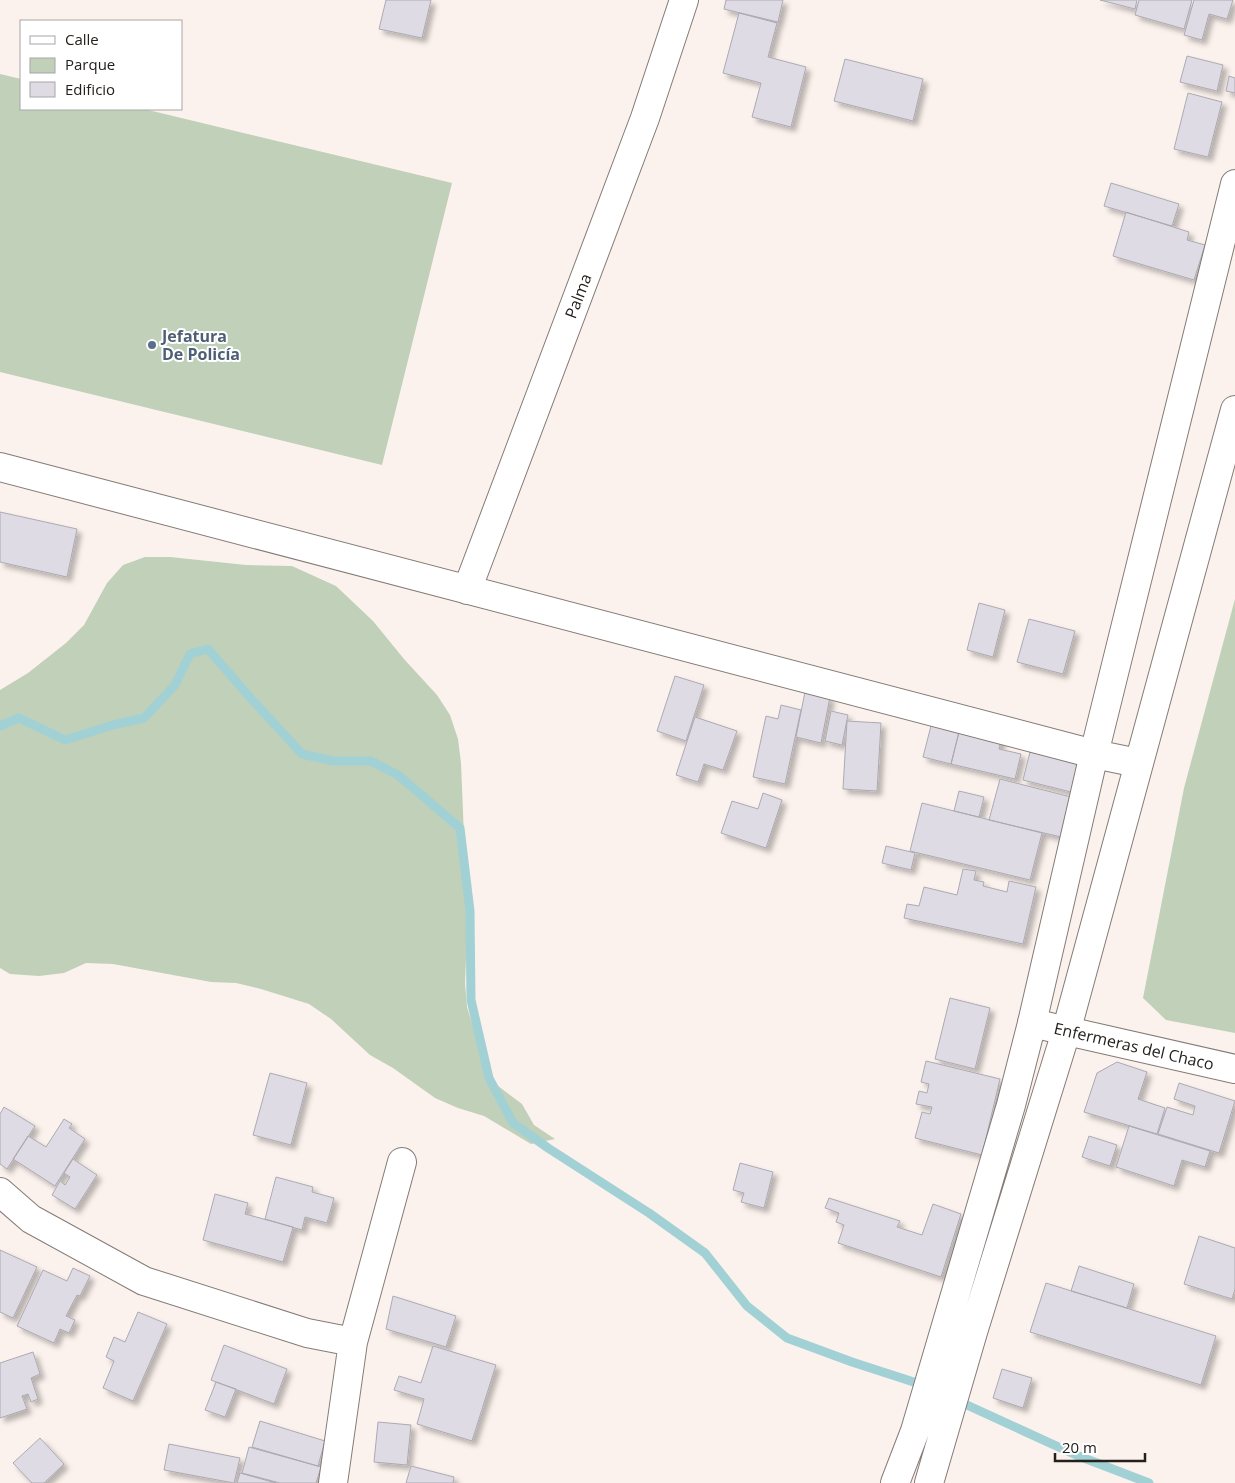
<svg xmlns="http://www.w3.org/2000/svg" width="1235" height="1483" viewBox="0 0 1235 1483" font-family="'Open Sans',sans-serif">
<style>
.green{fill:#c0d0b9}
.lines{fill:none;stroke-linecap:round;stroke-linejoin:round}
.stream{stroke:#a2d1d5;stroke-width:9}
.building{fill:#dfdbe4;stroke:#aca9b2;filter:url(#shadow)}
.minor-casing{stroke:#847b77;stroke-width:30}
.major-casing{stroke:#847b77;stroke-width:30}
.minor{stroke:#fff;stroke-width:28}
.major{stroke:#fff;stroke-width:28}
.service-dot{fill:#5c6f8a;stroke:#fff;stroke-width:2}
.labels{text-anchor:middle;stroke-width:4;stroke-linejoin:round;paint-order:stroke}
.street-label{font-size:16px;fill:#24201e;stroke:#fff}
.service-label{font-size:16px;font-weight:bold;fill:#4e5e75;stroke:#fff;text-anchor:start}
</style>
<defs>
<filter id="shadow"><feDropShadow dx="4.5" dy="4.5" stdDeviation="2.5" flood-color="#0004"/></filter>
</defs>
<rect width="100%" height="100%" fill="#fcf2ed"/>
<!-- green -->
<path class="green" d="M 0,74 L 21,79 L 21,109 L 144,109 L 452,183 L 382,465 L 0,372 Z
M 145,557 L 170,557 L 246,565 L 292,566 L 336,586 L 373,621 L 404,659 L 437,695 L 450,715 L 458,739 L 461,763 L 465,861 L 467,885 L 474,910 L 474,936 L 466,959 L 465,983 L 467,1007 L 489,1079 L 522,1104 L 534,1125 L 555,1139 L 531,1144 L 484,1116 L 458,1108 L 435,1098 L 393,1068 L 370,1055 L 331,1019 L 309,1004 L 261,989 L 236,983 L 211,982 L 113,964 L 86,963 L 64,973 L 39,976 L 10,974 L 0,968 L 0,690 L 28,673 L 66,643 L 84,625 L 107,583 L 123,565 Z
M 1235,599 L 1235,1033 L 1166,1020 L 1143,998 L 1184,788 Z"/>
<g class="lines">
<!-- stream -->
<path class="stream" d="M 0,726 L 19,718 L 65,740 L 113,725 L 144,718 L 175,685 L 190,654 L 208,649 L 247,694 L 302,754 L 333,761 L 371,761 L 398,775 L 460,828 L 470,911 L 471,1000 L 489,1078 L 513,1123 L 548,1148 L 649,1213 L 705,1253 L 747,1306 L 787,1338 L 852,1362 L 926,1386
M 956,1400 L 1076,1455 L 1149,1483"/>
</g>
<!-- building -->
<path class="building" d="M 386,0 L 431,0 L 422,38 L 379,29 Z
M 726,0 L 783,0 L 778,22 L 724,9 Z
M 1100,0 L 1137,0 L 1135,9 Z
M 1139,0 L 1192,0 L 1184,29 L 1135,15 Z
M 1194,0 L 1233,0 L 1227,19 L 1209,14 L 1202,40 L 1184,35 Z
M 739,13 L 777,23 L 768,57 L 806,67 L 791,127 L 752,117 L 761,83 L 723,73 Z
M 1187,56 L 1223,65 L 1217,91 L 1180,82 Z
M 845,59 L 923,79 L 913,121 L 834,101 Z
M 1229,76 L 1235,78 L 1235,93 L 1226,91 Z
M 1188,93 L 1222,102 L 1208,157 L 1174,149 Z
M 1111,183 L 1179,204 L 1172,226 L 1104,206 Z
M 1126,212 L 1189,232 L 1187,240 L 1205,245 L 1194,280 L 1113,256 Z
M 0,512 L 77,529 L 67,577 L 0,562 Z
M 979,603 L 1005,610 L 993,657 L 967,650 Z
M 1029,619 L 1075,631 L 1063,674 L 1017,662 Z
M 675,676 L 704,685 L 686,741 L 657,731 Z
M 805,692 L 830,697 L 821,743 L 796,737 Z
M 781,705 L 801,710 L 785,784 L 753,777 L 766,716 L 778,719 Z
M 831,711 L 848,715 L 842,745 L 825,741 Z
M 695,717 L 737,731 L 723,770 L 704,764 L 698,782 L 676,775 Z
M 933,718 L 961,724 L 951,764 L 923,757 Z
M 847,721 L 881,723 L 877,791 L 843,789 Z
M 961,724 L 1002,735 L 999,749 L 1021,754 L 1015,779 L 951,764 Z
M 1030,752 L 1051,756 L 1085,754 L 1075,793 L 1023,780 Z
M 1000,779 L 1071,797 L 1061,837 L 989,820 Z
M 959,791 L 984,797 L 979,817 L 954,811 Z
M 763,793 L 782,800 L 766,848 L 721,833 L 732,801 L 758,809 Z
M 922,803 L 1042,833 L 1030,880 L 910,851 Z
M 886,846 L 915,853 L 911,870 L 882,863 Z
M 963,869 L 976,871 L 974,880 L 984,882 L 983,886 L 1007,892 L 1009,881 L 1036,887 L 1023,944 L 904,918 L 907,904 L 919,906 L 924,887 L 957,895 Z
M 950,998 L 990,1008 L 975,1069 L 935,1059 Z
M 926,1061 L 1000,1079 L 982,1155 L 915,1138 L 922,1112 L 930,1114 L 932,1107 L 916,1104 L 919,1091 L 927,1093 L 929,1084 L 921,1082 Z
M 1117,1062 L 1147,1072 L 1138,1099 L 1165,1108 L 1157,1134 L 1084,1112 L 1097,1073 Z
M 270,1073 L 307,1083 L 291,1145 L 253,1135 Z
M 1179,1083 L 1235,1101 L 1219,1153 L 1158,1134 L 1167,1107 L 1193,1115 L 1195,1106 L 1174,1099 Z
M 4,1107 L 35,1126 L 7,1169 L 0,1164 L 0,1114 Z
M 64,1119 L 72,1124 L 69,1128 L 85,1139 L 55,1186 L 13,1159 L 28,1136 L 46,1147 Z
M 1129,1126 L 1210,1151 L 1205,1167 L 1182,1160 L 1174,1186 L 1116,1167 Z
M 1089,1136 L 1117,1145 L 1110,1166 L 1082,1157 Z
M 73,1159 L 97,1175 L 75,1209 L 52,1195 L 60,1181 L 65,1185 L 70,1177 L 64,1173 Z
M 740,1163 L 773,1172 L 764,1208 L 741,1202 L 744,1193 L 733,1190 Z
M 276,1177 L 313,1187 L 312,1192 L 334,1198 L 327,1223 L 305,1217 L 302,1230 L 265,1219 Z
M 215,1194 L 248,1203 L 245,1214 L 293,1227 L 283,1262 L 203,1240 Z
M 829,1198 L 900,1221 L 897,1227 L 922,1235 L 933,1204 L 961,1214 L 941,1277 L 838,1243 L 844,1225 L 836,1222 L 839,1213 L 825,1208 Z
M 1199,1236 L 1235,1248 L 1235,1289 L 1232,1299 L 1184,1284 Z
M 0,1250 L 37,1267 L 13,1318 L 0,1312 Z
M 1079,1266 L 1134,1284 L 1127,1308 L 1071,1291 Z
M 73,1268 L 90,1276 L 80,1296 L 77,1295 L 66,1316 L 75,1320 L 69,1333 L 60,1329 L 54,1343 L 17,1326 L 43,1270 L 67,1281 Z
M 1046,1283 L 1216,1336 L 1201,1385 L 1030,1332 Z
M 393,1296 L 456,1316 L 446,1347 L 386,1329 Z
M 138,1312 L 167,1324 L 133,1401 L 103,1388 L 114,1361 L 106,1357 L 114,1337 L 125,1342 Z
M 224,1345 L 287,1369 L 274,1404 L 211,1380 Z
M 433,1346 L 496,1365 L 472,1441 L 417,1424 L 424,1399 L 394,1390 L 399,1376 L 421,1383 Z
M 33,1352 L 40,1374 L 31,1378 L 38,1399 L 31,1402 L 28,1394 L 22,1396 L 27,1409 L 0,1418 L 0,1363 Z
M 1002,1369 L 1032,1378 L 1023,1408 L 993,1398 Z
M 216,1382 L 236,1389 L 225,1417 L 205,1410 Z
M 260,1421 L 325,1441 L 318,1466 L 252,1447 Z
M 378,1422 L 411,1425 L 407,1465 L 374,1462 Z
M 40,1438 L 64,1464 L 44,1483 L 32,1483 L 13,1463 Z
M 169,1444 L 240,1458 L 234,1483 L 164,1470 Z
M 249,1447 L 321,1467 L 316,1483 L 280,1483 L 242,1473 Z
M 411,1466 L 454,1477 L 453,1483 L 406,1483 Z
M 240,1473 L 276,1483 L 237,1483 Z"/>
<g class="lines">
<!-- minor casing -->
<g class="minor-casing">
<path id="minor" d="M 0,467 L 1094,754 L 1138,763
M 467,590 L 645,118 L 684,0
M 1032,1023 L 1235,1069
M 0,1192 L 31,1219 L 144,1281 L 307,1333 L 353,1342
M 333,1483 L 353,1342 L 402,1162"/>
</g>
<!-- major casing -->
<g class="major-casing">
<path id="major" d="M 895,1483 L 915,1431 L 1011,1105 L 1032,1023 L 1094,754 L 1235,184
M 929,1483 L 973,1332 L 1066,1032 L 1235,410"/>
</g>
<!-- minor -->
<use href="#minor" class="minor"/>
<!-- major -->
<use href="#major" class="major"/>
</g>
<!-- markers -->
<circle class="service-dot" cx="152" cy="345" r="5"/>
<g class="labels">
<!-- street labels -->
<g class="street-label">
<text transform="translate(578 296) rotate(-69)" y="6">Palma</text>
<text transform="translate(1134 1046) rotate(13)" y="6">Enfermeras del Chaco</text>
</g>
<!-- service labels -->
<g class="service-label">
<text x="162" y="342">Jefatura<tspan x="162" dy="18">De Policía</tspan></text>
</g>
</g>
<!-- legend -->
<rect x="20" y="20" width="162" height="90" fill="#ffffff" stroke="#a7a6a5"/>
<rect x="30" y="36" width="25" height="8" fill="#ffffff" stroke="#a7a6a5"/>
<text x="65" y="45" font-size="15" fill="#24201e">Calle</text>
<rect x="30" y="58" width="25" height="15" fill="#c0d0b9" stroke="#a7a6a5"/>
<text x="65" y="70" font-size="15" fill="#24201e">Parque</text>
<rect x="30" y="82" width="25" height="15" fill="#dfdbe4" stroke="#a7a6a5"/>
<text x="65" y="95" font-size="15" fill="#24201e">Edificio</text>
<!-- scale -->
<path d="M1055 1453v8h90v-8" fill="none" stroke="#24201e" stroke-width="2.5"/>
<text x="1062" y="1453" font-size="15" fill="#24201e" stroke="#ffffff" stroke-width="4" paint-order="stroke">20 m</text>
</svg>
